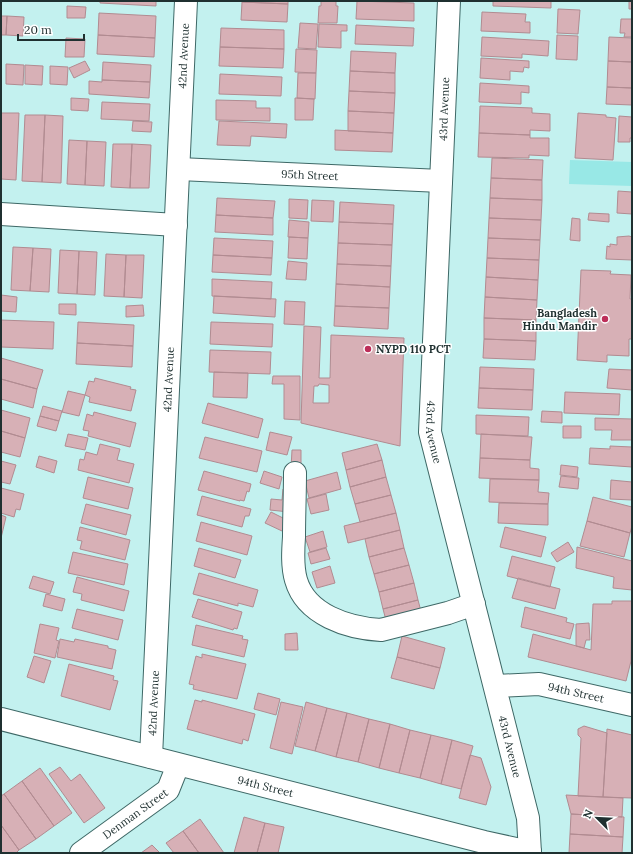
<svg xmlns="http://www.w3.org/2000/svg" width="633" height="854" viewBox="0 0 633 854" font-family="Lora,serif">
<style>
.green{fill:#98e8e6}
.building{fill:#d7b0b6;stroke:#b18b91;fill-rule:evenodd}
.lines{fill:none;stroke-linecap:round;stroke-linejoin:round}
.minor-casing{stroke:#3e6866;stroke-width:24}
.minor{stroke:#fff;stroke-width:22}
.poi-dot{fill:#bd2e59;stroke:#fff;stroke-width:1.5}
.labels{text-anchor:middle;stroke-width:3;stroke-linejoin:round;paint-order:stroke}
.street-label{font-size:11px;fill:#1f3030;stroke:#fff}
.poi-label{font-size:11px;font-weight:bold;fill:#1f3030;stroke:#fff;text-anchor:end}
</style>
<rect width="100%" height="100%" fill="#c3f1ef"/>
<!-- green -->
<path class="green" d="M 570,160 L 632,162 L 632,186 L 569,184 Z"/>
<!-- building -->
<path class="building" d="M 100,1 L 156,1 L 156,6 L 100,3 Z
M 243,1 L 288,1 L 288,4 L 242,2 Z
M 321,1 L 336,1 L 336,6 L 338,6 L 337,23 L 318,23 L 319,6 L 321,6 Z
M 357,1 L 414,3 L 414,21 L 356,19 Z
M 493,1 L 551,1 L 551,8 L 493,6 Z
M 629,1 L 632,1 L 632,9 L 629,9 Z
M 242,2 L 288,4 L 287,22 L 241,20 Z
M 67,6 L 86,7 L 85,18 L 67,18 Z
M 558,9 L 580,10 L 578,34 L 557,33 Z
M 482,12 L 526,14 L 525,22 L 530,22 L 530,33 L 481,31 Z
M 99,13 L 156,16 L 155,38 L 98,35 Z
M 1,16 L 7,16 L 6,35 L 1,35 Z
M 7,16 L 24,17 L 23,36 L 6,35 Z
M 621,19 L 632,19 L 632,37 L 624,37 L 625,33 L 620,33 Z
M 300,23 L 318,24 L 316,49 L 298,48 Z
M 319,24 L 347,25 L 347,31 L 341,31 L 341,48 L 318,47 Z
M 356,25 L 414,28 L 413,46 L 355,44 Z
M 221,28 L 284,30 L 284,49 L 220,47 Z
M 98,35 L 155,38 L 154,57 L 97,54 Z
M 557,35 L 578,36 L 577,60 L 556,59 Z
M 482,37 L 549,41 L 548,56 L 522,54 L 522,58 L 481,56 Z
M 609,37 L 632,38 L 632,62 L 608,61 Z
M 66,38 L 85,39 L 84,57 L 65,57 Z
M 220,47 L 284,49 L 283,68 L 219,66 Z
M 296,49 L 317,50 L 316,73 L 295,72 Z
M 351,51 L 396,53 L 395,73 L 350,71 Z
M 481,58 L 529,61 L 529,68 L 524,67 L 523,72 L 510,71 L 510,80 L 480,78 Z
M 85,61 L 90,70 L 74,78 L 69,68 Z
M 608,61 L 632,62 L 632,88 L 607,87 Z
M 103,62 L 151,65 L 150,82 L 102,80 Z
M 6,64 L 24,65 L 23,85 L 6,84 Z
M 25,65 L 43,66 L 42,85 L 25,84 Z
M 50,66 L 68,67 L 67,85 L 50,84 Z
M 350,71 L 395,73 L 395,93 L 349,91 Z
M 298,73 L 316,73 L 315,99 L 297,98 Z
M 220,74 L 282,77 L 281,96 L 219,94 Z
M 102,80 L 150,82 L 149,98 L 89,94 L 89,81 L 102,82 Z
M 480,83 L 529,86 L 529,93 L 521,92 L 521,104 L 479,102 Z
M 607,87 L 632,88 L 632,105 L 606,104 Z
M 349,91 L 395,93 L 394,113 L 348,111 Z
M 71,98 L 89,99 L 88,111 L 71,110 Z
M 295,98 L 314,99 L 313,120 L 295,120 Z
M 216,100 L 256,101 L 256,108 L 270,108 L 270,121 L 216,120 Z
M 102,102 L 150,104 L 149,121 L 101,119 Z
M 480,106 L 532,108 L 532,113 L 550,114 L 550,131 L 530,130 L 530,135 L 479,133 Z
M 348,111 L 394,113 L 393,133 L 348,131 Z
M 1,113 L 19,113 L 16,180 L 1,179 Z
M 578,113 L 606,115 L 606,117 L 616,118 L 613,160 L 575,158 Z
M 25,115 L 45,115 L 42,182 L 22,181 Z
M 45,115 L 63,116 L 61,183 L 42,182 Z
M 619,116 L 632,117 L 632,138 L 630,138 L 630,142 L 618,142 Z
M 133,121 L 152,122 L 151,132 L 132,131 Z
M 219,121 L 287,124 L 286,138 L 251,136 L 250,146 L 217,145 Z
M 335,130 L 393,133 L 392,152 L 335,150 Z
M 479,133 L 530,135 L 530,138 L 549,138 L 549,156 L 529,155 L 529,158 L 478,157 Z
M 69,140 L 87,141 L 85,185 L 67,184 Z
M 87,141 L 106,142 L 104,186 L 85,185 Z
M 113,144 L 132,144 L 130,188 L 111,187 Z
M 132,144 L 151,145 L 149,188 L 130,188 Z
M 492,158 L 543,160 L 542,180 L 491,178 Z
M 491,178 L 542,180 L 542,200 L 490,198 Z
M 618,191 L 632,192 L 632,214 L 617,213 Z
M 217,198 L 275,201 L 273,218 L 216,215 Z
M 490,198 L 542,200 L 541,220 L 489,218 Z
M 289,199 L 308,200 L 307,219 L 289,218 Z
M 312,200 L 334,201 L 333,222 L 311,221 Z
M 340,202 L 394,205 L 393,224 L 339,222 Z
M 589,213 L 609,214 L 609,222 L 588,220 Z
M 216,215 L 273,218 L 273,235 L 215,232 Z
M 489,218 L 541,220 L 540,240 L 488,238 Z
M 572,218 L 580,219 L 580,241 L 570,240 Z
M 289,220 L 309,222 L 308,238 L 288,237 Z
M 339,222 L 393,224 L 392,245 L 338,243 Z
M 629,236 L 632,237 L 632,260 L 606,259 L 607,246 L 610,247 L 610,244 L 617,245 L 617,237 Z
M 289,237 L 308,238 L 307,259 L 288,258 Z
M 214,238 L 273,241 L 272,258 L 213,255 Z
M 488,238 L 540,240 L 539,260 L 487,258 Z
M 338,243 L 392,245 L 391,266 L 337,264 Z
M 13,247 L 33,248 L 30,291 L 11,290 Z
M 33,248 L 51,249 L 49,292 L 30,291 Z
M 60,250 L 79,251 L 77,294 L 58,293 Z
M 79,251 L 97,252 L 95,295 L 77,294 Z
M 106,254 L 126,255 L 124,297 L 104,296 Z
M 126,255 L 144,255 L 142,298 L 124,297 Z
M 213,255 L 272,258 L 271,275 L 212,272 Z
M 487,258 L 539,260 L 538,280 L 486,277 Z
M 288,261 L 307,263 L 306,280 L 286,279 Z
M 337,264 L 391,266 L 390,287 L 336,284 Z
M 581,270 L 611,271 L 610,274 L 631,275 L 630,299 L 632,299 L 632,339 L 629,339 L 629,356 L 607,355 L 607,362 L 577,360 Z
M 486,277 L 538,280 L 537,300 L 485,297 Z
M 212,279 L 272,282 L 271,299 L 212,296 Z
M 336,284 L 390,287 L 389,308 L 335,306 Z
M 1,295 L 17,297 L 16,312 L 1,311 Z
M 214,296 L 276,299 L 275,317 L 213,313 Z
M 485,297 L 537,300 L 536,320 L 484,318 Z
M 285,301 L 305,302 L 304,325 L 284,324 Z
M 59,304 L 76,304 L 76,315 L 59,314 Z
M 143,305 L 144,316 L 126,317 L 126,306 Z
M 335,306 L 389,308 L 388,329 L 334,326 Z
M 484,318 L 536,320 L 536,341 L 484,339 Z
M 1,320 L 54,322 L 53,349 L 1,347 Z
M 78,322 L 134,325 L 133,346 L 77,343 Z
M 211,322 L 273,324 L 272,347 L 210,344 Z
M 304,326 L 321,327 L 319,378 L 330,378 L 331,335 L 404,338 L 400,446 L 301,423 ZM 319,384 L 329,385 L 329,403 L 313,403 L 314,386 L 318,386 Z
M 484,339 L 536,341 L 535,360 L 483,358 Z
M 77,343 L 133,346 L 132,367 L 76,364 Z
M 210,350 L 271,352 L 270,374 L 209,372 Z
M 1,358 L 43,370 L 37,389 L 1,379 Z
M 480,367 L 534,369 L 533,390 L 479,388 Z
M 609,369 L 632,370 L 632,390 L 607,388 Z
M 214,372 L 248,373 L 247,398 L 213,397 Z
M 273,376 L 300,376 L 300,420 L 284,419 L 284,384 L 272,384 Z
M 95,378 L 131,387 L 130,389 L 136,390 L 131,411 L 89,402 L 90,397 L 85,395 L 89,381 L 94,382 Z
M 1,379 L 37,389 L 33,408 L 1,399 Z
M 479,388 L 533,390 L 532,410 L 478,408 Z
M 68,391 L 85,395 L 79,416 L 62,412 Z
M 565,392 L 620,394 L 619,415 L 564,413 Z
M 208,403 L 263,419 L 258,438 L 202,423 Z
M 43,406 L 62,411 L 59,421 L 40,416 Z
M 1,410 L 30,418 L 25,438 L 1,431 Z
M 542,411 L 562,412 L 562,423 L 541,422 Z
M 94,412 L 136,423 L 130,447 L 88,436 L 89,431 L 83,430 L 87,414 L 93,416 Z
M 476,415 L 529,417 L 528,436 L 476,434 Z
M 40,416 L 59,421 L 56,431 L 37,426 Z
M 595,418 L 632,419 L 632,440 L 611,440 L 612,430 L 595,430 Z
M 563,426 L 581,426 L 581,438 L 563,438 Z
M 1,431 L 25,438 L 20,457 L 1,452 Z
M 270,432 L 292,437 L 287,455 L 266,450 Z
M 68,434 L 88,438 L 85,450 L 65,446 Z
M 481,434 L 532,437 L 530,460 L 480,458 Z
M 205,437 L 262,451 L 257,472 L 199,458 Z
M 100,444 L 120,449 L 117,460 L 134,464 L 129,483 L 78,470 L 80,459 L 84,460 L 86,452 L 97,455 Z
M 377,444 L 382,460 L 346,470 L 342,453 Z
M 610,446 L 632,447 L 632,467 L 589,464 L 590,448 L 610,449 Z
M 292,450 L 301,450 L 301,468 L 291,468 Z
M 39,456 L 57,461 L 54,473 L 36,467 Z
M 480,458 L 530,460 L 530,468 L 539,469 L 539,480 L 479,478 Z
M 382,460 L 386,477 L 350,487 L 346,470 Z
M 1,461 L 16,465 L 10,484 L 1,482 Z
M 561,465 L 578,467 L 577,477 L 560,475 Z
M 204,471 L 251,484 L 249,492 L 247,491 L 244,501 L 240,500 L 240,501 L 198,490 Z
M 264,471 L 282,477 L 279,489 L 260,483 Z
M 337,472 L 341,489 L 309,498 L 305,481 Z
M 561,476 L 579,478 L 578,489 L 559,487 Z
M 88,477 L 133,488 L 128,509 L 83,498 Z
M 386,477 L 391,495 L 355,504 L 350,487 Z
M 490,479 L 539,480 L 538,492 L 549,493 L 548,504 L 489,502 Z
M 611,480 L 632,482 L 632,500 L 610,499 Z
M 1,488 L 24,494 L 20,510 L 16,509 L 14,517 L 1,513 Z
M 283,489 L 290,490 L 289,512 L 270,510 L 271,499 L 282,500 Z
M 326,494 L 329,510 L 311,514 L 307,499 Z
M 391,495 L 396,513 L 360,522 L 355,504 Z
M 202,496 L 251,509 L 249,516 L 245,516 L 242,527 L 197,515 Z
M 593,497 L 632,507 L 632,526 L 630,533 L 587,521 Z
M 499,503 L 548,504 L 548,525 L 498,523 Z
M 86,504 L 131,515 L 126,535 L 81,523 Z
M 271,512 L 287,520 L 282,531 L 265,523 Z
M 396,513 L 400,530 L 348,543 L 344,526 Z
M 1,515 L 6,517 L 1,538 Z
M 587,521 L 630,533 L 624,557 L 580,546 Z
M 201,522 L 252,536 L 247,555 L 196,541 Z
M 80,527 L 130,540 L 125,560 L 80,549 L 82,541 L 77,540 Z
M 505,527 L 546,537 L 541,557 L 500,547 Z
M 400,530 L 404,548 L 369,557 L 365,539 Z
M 323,531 L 327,547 L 310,552 L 305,537 Z
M 568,542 L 574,552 L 557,562 L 551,553 Z
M 577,547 L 632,561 L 632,590 L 613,588 L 614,577 L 576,568 Z
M 199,548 L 241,560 L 235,578 L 194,566 Z
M 326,548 L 330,559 L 311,564 L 308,553 Z
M 404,548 L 409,565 L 374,574 L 369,557 Z
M 73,552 L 128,564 L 124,585 L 68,573 Z
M 512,556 L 555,567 L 550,587 L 507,576 Z
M 409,565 L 414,583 L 379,592 L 374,574 Z
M 330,566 L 335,583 L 317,588 L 312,572 Z
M 199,573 L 258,590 L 253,607 L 238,603 L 238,606 L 193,594 Z
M 33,576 L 54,582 L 50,594 L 29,588 Z
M 77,577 L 129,591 L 124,611 L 81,600 L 82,594 L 73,592 Z
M 518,578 L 560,589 L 555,609 L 512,598 Z
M 414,583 L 418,600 L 383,609 L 379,592 Z
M 46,594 L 65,599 L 62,611 L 43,606 Z
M 198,599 L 242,612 L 237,629 L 234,628 L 233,630 L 192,617 Z
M 418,600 L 422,615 L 387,624 L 383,609 Z
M 612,601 L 632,601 L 631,661 L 626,681 L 528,657 L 533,634 L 591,650 L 593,604 L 612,604 Z
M 525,607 L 567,618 L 566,622 L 574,624 L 570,639 L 521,627 Z
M 77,609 L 123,620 L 118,640 L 72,628 Z
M 589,623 L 590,640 L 586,640 L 584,648 L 576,646 L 576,624 Z
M 40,624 L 59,628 L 56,640 L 59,641 L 55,658 L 34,653 Z
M 196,625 L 243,636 L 242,639 L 248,640 L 244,657 L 192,645 Z
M 297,633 L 298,650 L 285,650 L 285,634 Z
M 402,636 L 445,648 L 440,668 L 397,657 Z
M 60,639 L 74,642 L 75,639 L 108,646 L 108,648 L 116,650 L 112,669 L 57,657 Z
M 202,654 L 246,664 L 237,699 L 193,689 L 194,685 L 189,684 L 196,656 L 202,658 Z
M 34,656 L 51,661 L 44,683 L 27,677 Z
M 397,657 L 440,668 L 434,689 L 391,678 Z
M 69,664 L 114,676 L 113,680 L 118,681 L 110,710 L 61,696 Z
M 258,693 L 280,699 L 276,715 L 254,709 Z
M 195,700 L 202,702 L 202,700 L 255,714 L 248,741 L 243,739 L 242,744 L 187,729 Z
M 281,702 L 303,707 L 292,754 L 270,748 Z
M 306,702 L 327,708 L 315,751 L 295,746 Z
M 327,708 L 347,713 L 336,757 L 315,751 Z
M 347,713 L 369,719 L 358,762 L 336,757 Z
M 369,719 L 390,724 L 379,768 L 358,762 Z
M 390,724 L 410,730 L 399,773 L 379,768 Z
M 584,726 L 607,733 L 603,797 L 578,796 L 581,738 L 578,735 L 578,729 Z
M 607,729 L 632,735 L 632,798 L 603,797 Z
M 410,730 L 431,735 L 420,778 L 399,773 Z
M 431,735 L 452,740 L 441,784 L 420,778 Z
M 452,740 L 473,746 L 461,789 L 441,784 Z
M 470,755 L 481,758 L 491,787 L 486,805 L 459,798 Z
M 60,767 L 71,781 L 80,774 L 105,808 L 84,823 L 49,774 Z
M 40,768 L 72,813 L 54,826 L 22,781 Z
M 22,781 L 54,826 L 36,839 L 4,794 Z
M 4,794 L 36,839 L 19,850 L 1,825 L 1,796 Z
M 566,795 L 623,798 L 622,817 L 571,814 Z
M 571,814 L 624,817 L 623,837 L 570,834 Z
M 244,817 L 265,823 L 257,853 L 234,853 Z
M 200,819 L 224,853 L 199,853 L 183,831 Z
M 265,823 L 284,827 L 278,853 L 257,853 Z
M 1,825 L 19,850 L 16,853 L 1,853 Z
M 183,831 L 199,853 L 174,853 L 166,843 Z
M 570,834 L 623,837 L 622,853 L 569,853 Z
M 152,845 L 160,853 L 141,853 Z"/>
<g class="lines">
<!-- minor casing -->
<g class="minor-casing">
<g id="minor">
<path id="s1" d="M 449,1 L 430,432 L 528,818 L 530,853"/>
<path id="s2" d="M 179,169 L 441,181"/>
<path d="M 1,214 L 176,225"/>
<path d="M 295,473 C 295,494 294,516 294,537 C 293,551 292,566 296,580 C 306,615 348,628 381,630 L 448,613 L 474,604"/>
<path id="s3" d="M 496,686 L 539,684 L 632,705"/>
<path id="s4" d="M 1,719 L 484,842 L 530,852"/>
<path id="s5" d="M 151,757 L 186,1"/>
<path id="s6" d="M 81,853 L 168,790 L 178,765"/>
</g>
</g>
<!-- minor -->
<use href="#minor" class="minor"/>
</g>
<!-- markers -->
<g class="poi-dot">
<circle cx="605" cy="319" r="4"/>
<circle cx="368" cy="349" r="4"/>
</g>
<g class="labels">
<!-- street labels -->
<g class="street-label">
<text dy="4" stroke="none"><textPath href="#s5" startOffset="702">42nd Avenue</textPath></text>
<text transform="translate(444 109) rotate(-88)" y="4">43rd Avenue</text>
<text dy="4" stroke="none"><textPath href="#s2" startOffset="131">95th Street</textPath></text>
<text dy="4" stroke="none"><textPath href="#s5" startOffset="378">42nd Avenue</textPath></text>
<text dy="4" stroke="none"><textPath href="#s1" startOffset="432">43rd Avenue</textPath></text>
<text dy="4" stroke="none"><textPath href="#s3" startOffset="81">94th Street</textPath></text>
<text dy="4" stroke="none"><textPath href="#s5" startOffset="54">42nd Avenue</textPath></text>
<text dy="4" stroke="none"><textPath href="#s1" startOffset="756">43rd Avenue</textPath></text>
<text dy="4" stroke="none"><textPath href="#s4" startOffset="273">94th Street</textPath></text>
<text dy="4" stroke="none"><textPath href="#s6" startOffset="67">Denman Street</textPath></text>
</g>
<!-- poi labels -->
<g class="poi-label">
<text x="597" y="317">Bangladesh<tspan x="597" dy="13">Hindu Mandir</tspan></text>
<text x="376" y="353" text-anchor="start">NYPD 110 PCT</text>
</g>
</g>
<!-- border -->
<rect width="633" height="854" fill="none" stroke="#1f3030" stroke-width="4"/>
<!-- north arrow -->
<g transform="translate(597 818) rotate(294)" stroke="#ffffff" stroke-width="3" paint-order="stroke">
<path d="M0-3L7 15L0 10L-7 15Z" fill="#1f3030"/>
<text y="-6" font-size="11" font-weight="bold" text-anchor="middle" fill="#1f3030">N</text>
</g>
<!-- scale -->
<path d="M18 34v6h66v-6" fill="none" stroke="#1f3030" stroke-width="2"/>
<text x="24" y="34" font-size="12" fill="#1f3030" stroke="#ffffff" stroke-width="3" paint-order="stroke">20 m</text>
</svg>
